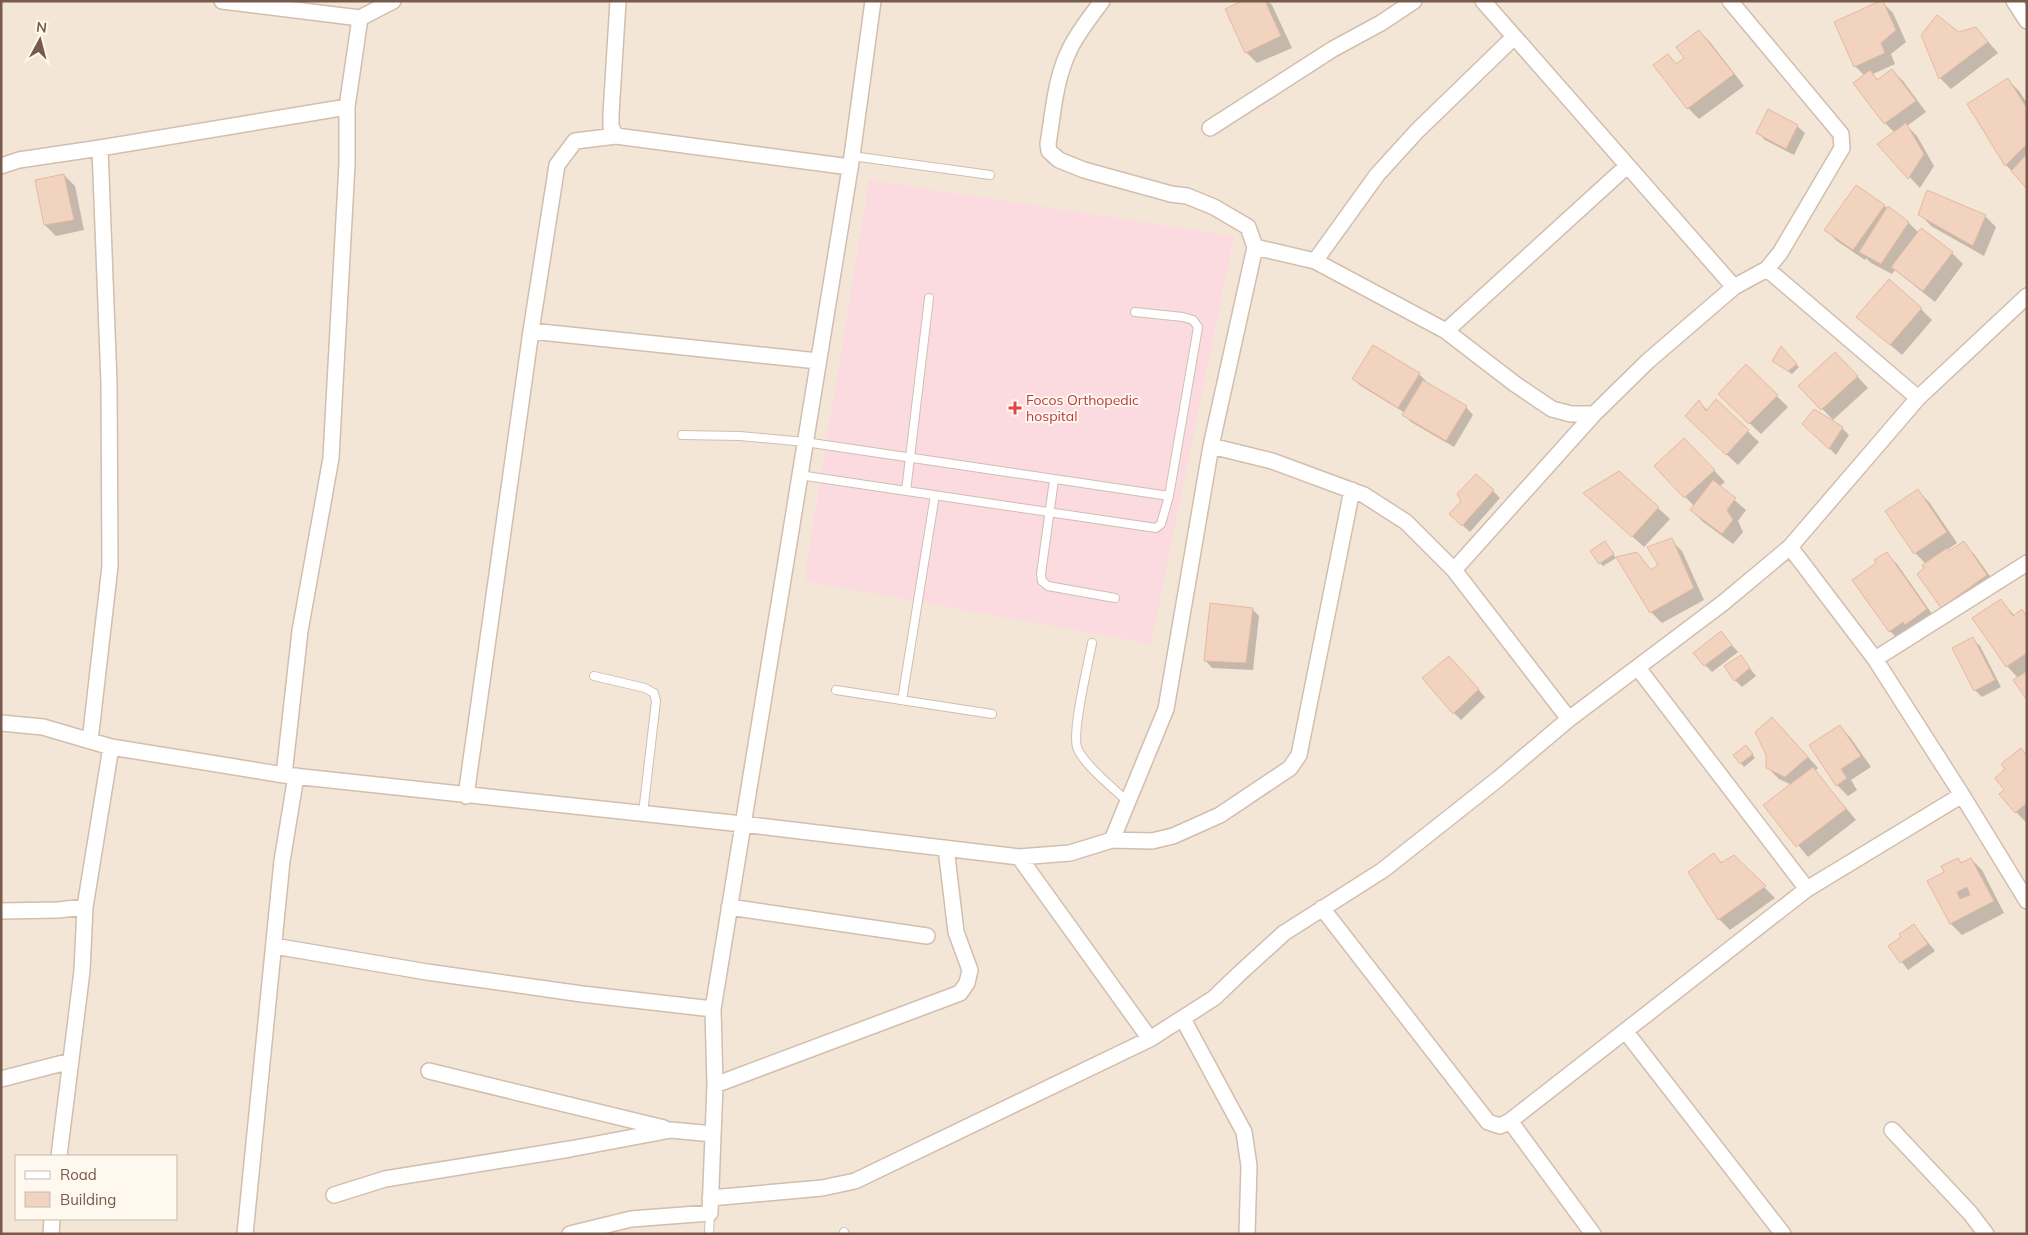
<svg xmlns="http://www.w3.org/2000/svg" width="2028" height="1235" viewBox="0 0 2028 1235" font-family="Mulish,sans-serif">
<style>
.residential{fill:#f4e6d6;fill-rule:evenodd}
.medical{fill:#fbdbdf}
.shadow{fill:#0003}
.building{fill:#f2d3bf;stroke:#e5b99f;fill-rule:evenodd}
.lines{fill:none;stroke-linecap:round;stroke-linejoin:round}
.lane-casing{stroke:#d1beaf;stroke-width:10}
.street-casing{stroke:#d1beaf;stroke-width:18}
.lane{stroke:#fff;stroke-width:8}
.street{stroke:#fff;stroke-width:15}
.health-dot{fill:#e0444e;stroke:#fff8ee;stroke-width:2}
.labels{text-anchor:middle;stroke-width:4;stroke-linejoin:round;paint-order:stroke}
.health-label{font-size:14px;fill:#be3a42;stroke:#fff8ee;text-anchor:start}
</style>
<rect width="100%" height="100%" fill="#fdf4e7"/>
<!-- residential -->
<path class="residential" d="M 1,1 L 2027,1 L 2027,1234 L 1,1234 ZM 16,1156 L 176,1156 L 176,1219 L 16,1219 Z"/>
<!-- medical -->
<path class="medical" d="M 869,180 L 1234,236 L 1151,644 L 804,581 Z"/>
<!-- shadow -->
<path class="shadow" d="M 1245,1 L 1268,1 L 1272,5 L 1292,48 L 1257,63 L 1246,52 Z
M 1882,2 L 1893,13 L 1906,42 L 1891,54 L 1895,64 L 1873,74 L 1878,80 L 1892,70 L 1903,81 L 1926,112 L 1907,126 L 1917,136 L 1934,166 L 1920,188 L 1879,145 L 1895,133 L 1885,123 L 1865,76 L 1855,66 Z
M 1976,28 L 1998,53 L 1951,89 L 1940,78 L 1959,33 Z
M 1699,31 L 1710,42 L 1744,86 L 1699,119 L 1688,108 L 1655,65 L 1668,55 L 1677,65 L 1686,58 Z
M 2008,80 L 2019,91 L 2027,103 L 2027,187 L 2006,165 L 1968,104 Z
M 1797,126 L 1805,133 L 1794,155 L 1765,140 L 1758,133 Z
M 64,175 L 75,186 L 84,230 L 56,236 L 45,225 Z
M 1884,206 L 1909,223 L 1919,233 L 1921,230 L 1952,253 L 1963,264 L 1935,302 L 1895,270 L 1892,274 L 1871,263 L 1866,258 L 1865,260 L 1837,241 L 1826,230 Z
M 1920,214 L 1985,216 L 1996,227 L 1984,256 L 1931,226 Z
M 1921,309 L 1932,320 L 1902,355 L 1858,317 Z
M 1781,348 L 1799,367 L 1792,374 L 1773,361 Z
M 1846,364 L 1868,388 L 1833,420 L 1800,386 Z
M 1746,366 L 1788,407 L 1761,434 L 1719,394 Z
M 1419,374 L 1426,381 L 1425,383 L 1466,407 L 1473,415 L 1454,447 L 1411,422 L 1404,414 L 1405,413 L 1361,386 L 1353,379 Z
M 1716,401 L 1759,442 L 1738,465 L 1697,427 L 1699,402 L 1708,411 Z
M 1804,423 L 1842,428 L 1849,435 L 1836,455 Z
M 1684,439 L 1725,482 L 1719,487 L 1746,510 L 1738,521 L 1743,532 L 1733,544 L 1702,521 L 1692,510 L 1694,506 L 1655,466 Z
M 1619,472 L 1670,519 L 1644,547 L 1596,504 Z
M 1493,491 L 1500,498 L 1470,532 L 1458,521 L 1462,501 Z
M 1918,491 L 1929,502 L 1957,543 L 1947,550 L 1949,552 L 1963,543 L 1974,554 L 1997,586 L 1953,618 L 1942,607 L 1926,569 L 1926,564 L 1915,553 Z
M 1671,540 L 1682,551 L 1704,600 L 1662,623 L 1651,612 L 1637,553 L 1652,571 L 1660,566 Z
M 1608,546 L 1616,558 L 1603,566 L 1600,563 Z
M 1886,553 L 1897,564 L 1937,621 L 1901,642 L 1890,631 L 1854,580 L 1878,564 Z
M 2001,601 L 2015,616 L 2022,611 L 2027,616 L 2027,698 L 2018,678 L 2007,666 Z
M 1252,609 L 1259,616 L 1253,670 L 1212,668 L 1205,660 Z
M 1721,633 L 1738,652 L 1712,672 L 1705,665 Z
M 1972,639 L 1980,646 L 2001,687 L 1982,697 L 1975,690 Z
M 1741,657 L 1756,676 L 1742,687 L 1735,680 Z
M 1456,664 L 1485,697 L 1461,720 L 1454,713 Z
M 1839,726 L 1850,737 L 1871,767 L 1851,780 L 1857,790 L 1848,796 L 1837,785 Z
M 1783,729 L 1818,768 L 1815,771 L 1856,820 L 1808,857 L 1765,805 L 1792,785 L 1779,779 L 1767,767 Z
M 1749,750 L 1755,758 L 1744,767 L 1735,755 Z
M 2027,754 L 2027,823 L 2016,812 L 2006,790 L 2007,770 Z
M 1714,855 L 1723,864 L 1734,857 L 1775,898 L 1730,930 L 1719,919 L 1690,872 Z
M 1958,859 L 1962,864 L 1971,859 L 1982,870 L 2004,913 L 1962,935 L 1951,924 L 1929,881 L 1946,872 Z
M 1914,925 L 1935,951 L 1908,970 L 1890,946 L 1902,938 Z"/>
<!-- building -->
<path class="building" d="M 1242,1 L 1265,1 L 1281,36 L 1245,53 L 1225,9 Z
M 1880,1 L 1883,1 L 1896,30 L 1881,43 L 1885,53 L 1854,67 L 1834,22 Z
M 1937,15 L 1959,32 L 1976,27 L 1988,42 L 1939,79 L 1921,35 Z
M 1699,30 L 1734,74 L 1687,109 L 1653,65 L 1668,54 L 1676,64 L 1684,58 L 1676,47 Z
M 1892,69 L 1916,101 L 1884,124 L 1853,83 L 1870,70 L 1877,80 Z
M 2008,78 L 2026,107 L 2027,144 L 2005,166 L 1967,104 Z
M 1768,109 L 1798,125 L 1786,149 L 1756,133 Z
M 1906,123 L 1924,154 L 1908,179 L 1877,144 Z
M 2027,154 L 2027,189 L 2011,171 Z
M 64,174 L 74,220 L 44,225 L 35,180 Z
M 1856,185 L 1885,205 L 1853,250 L 1824,230 Z
M 1927,190 L 1986,215 L 1973,246 L 1918,215 Z
M 1888,206 L 1909,222 L 1881,264 L 1859,252 Z
M 1921,228 L 1953,252 L 1923,291 L 1891,267 Z
M 1889,279 L 1922,308 L 1890,345 L 1856,317 Z
M 1373,345 L 1420,373 L 1398,408 L 1352,379 Z
M 1781,346 L 1797,364 L 1788,371 L 1772,361 Z
M 1835,352 L 1858,376 L 1821,410 L 1798,386 Z
M 1746,364 L 1778,395 L 1749,424 L 1718,394 Z
M 1423,380 L 1467,406 L 1446,441 L 1402,415 Z
M 1716,399 L 1749,430 L 1726,455 L 1685,416 L 1699,400 L 1706,411 Z
M 1814,409 L 1843,427 L 1829,449 L 1802,424 Z
M 1684,438 L 1715,470 L 1684,498 L 1654,466 Z
M 1619,471 L 1659,507 L 1632,537 L 1583,493 Z
M 1476,474 L 1494,490 L 1462,526 L 1449,514 L 1461,501 L 1457,494 Z
M 1713,480 L 1736,498 L 1727,510 L 1733,520 L 1722,534 L 1690,510 Z
M 1918,489 L 1947,532 L 1914,554 L 1885,511 Z
M 1672,538 L 1694,588 L 1650,613 L 1616,557 L 1637,552 L 1651,570 L 1658,565 L 1647,547 Z
M 1605,541 L 1614,554 L 1599,564 L 1590,551 Z
M 1964,541 L 1987,575 L 1941,608 L 1917,574 L 1924,568 L 1922,565 L 1947,548 L 1949,551 Z
M 1887,552 L 1927,609 L 1905,625 L 1903,622 L 1889,632 L 1852,580 L 1876,563 L 1874,560 Z
M 2001,599 L 2013,616 L 2022,609 L 2027,617 L 2027,653 L 2006,667 L 1972,618 Z
M 1210,603 L 1253,608 L 1246,663 L 1204,661 Z
M 1721,631 L 1732,645 L 1704,666 L 1693,653 Z
M 1973,637 L 1995,680 L 1974,691 L 1952,648 Z
M 1741,655 L 1750,668 L 1734,681 L 1724,666 Z
M 1449,656 L 1479,689 L 1453,714 L 1422,678 Z
M 2027,671 L 2027,700 L 2013,680 Z
M 1772,717 L 1808,757 L 1785,777 L 1766,768 L 1766,755 L 1755,732 Z
M 1840,725 L 1861,756 L 1841,769 L 1847,778 L 1836,786 L 1809,745 Z
M 1746,745 L 1753,754 L 1740,764 L 1733,755 Z
M 2021,748 L 2025,753 L 2027,752 L 2027,803 L 2015,813 L 1999,794 L 2004,790 L 1995,778 L 2005,769 L 2001,764 Z
M 1813,767 L 1846,809 L 1796,847 L 1763,805 Z
M 1714,853 L 1721,863 L 1734,855 L 1766,886 L 1718,920 L 1688,872 Z
M 1958,858 L 1961,863 L 1971,858 L 1994,901 L 1950,924 L 1927,881 L 1944,872 L 1941,866 ZM 1967,887 L 1970,895 L 1960,899 L 1957,892 Z
M 1914,924 L 1928,944 L 1900,963 L 1888,946 L 1901,937 L 1899,934 Z"/>
<g class="lines">
<!-- lane casing -->
<g class="lane-casing">
<path id="lane" d="M 852,156 L 990,175
M 1135,312 L 1183,317 L 1193,320 L 1198,327 L 1169,496
M 682,435 L 740,436 L 805,442 L 1169,496 L 1161,524 L 1156,528 L 799,475
M 1054,480 L 1041,574 L 1042,581 L 1048,586 L 1115,598
M 906,491 L 929,298
M 1092,643 C 1088,665 1072,730 1077,747 C 1081,762 1115,790 1127,801
M 594,676 L 645,688 L 654,693 L 656,701 L 643,813
M 836,690 L 992,714
M 902,700 L 935,495
M 844,1232 L 845,1234
M 709,1234 L 710,1213"/>
</g>
<!-- street casing -->
<g class="street-casing">
<path id="street" d="M 222,1 L 360,18 L 393,1
M 1483,1 L 1734,287
M 2014,1 L 2027,21
M 1210,128 L 1333,49 L 1381,23 L 1414,1
M 616,136 L 611,127 L 611,114 L 618,1
M 1,166 L 19,160 L 100,148 L 347,107
M 1255,247 L 1315,261 L 1446,331 L 1515,384 L 1552,409 L 1571,414 L 1594,414
M 1315,261 L 1377,175 L 1417,131 L 1514,37
M 1767,269 L 1918,398
M 531,331 L 818,361
M 1446,331 L 1627,166
M 1211,446 L 1272,461 L 1364,495 L 1406,522 L 1454,570 L 1569,719
M 1790,547 L 1875,659 L 1962,795 L 2027,901
M 1454,570 L 1594,414 L 1648,361 L 1734,287 L 1767,269 L 1780,253 L 1842,148 L 1841,134 L 1730,1
M 1875,659 L 2027,563
M 1638,668 L 1807,889
M 1,723 L 43,727 L 111,747 L 284,775 L 742,824 L 1019,857 L 1070,853 L 1112,840 L 1166,709 L 1211,446 L 1255,247 L 1248,227 L 1214,207 L 1187,196 L 1171,194 L 1084,170 L 1059,160 L 1049,151 L 1048,144 C 1053,114 1055,81 1068,53 C 1076,34 1090,18 1102,1
M 90,741 L 110,566 L 109,383 L 100,148
M 284,775 L 300,631 L 331,458 L 347,164 L 347,107 L 360,18
M 466,796 L 531,331 L 557,165 L 575,141 L 616,136 L 850,167
M 1112,840 L 1152,841 L 1173,836 L 1220,815 L 1290,768 L 1299,755 L 1352,490
M 1019,857 L 1150,1039
M 729,907 L 927,936
M 1322,908 L 1488,1122 L 1500,1126 L 1510,1121 L 1807,889 L 1962,795
M 1,911 L 58,910 L 85,907
M 274,946 L 427,972 L 582,994 L 713,1009
M 1183,1019 L 1244,1132 L 1249,1166 L 1247,1234
M 1626,1032 L 1783,1234
M 429,1071 L 664,1128
M 1,1079 L 71,1061
M 715,1085 L 960,993 L 967,983 L 970,970 L 956,932 L 946,848
M 1510,1121 L 1593,1234
M 1892,1130 L 1970,1213 L 1986,1234
M 59,1156 L 82,971 L 85,907 L 111,747
M 334,1195 L 385,1179 L 570,1149 L 671,1130 L 713,1134
M 710,1198 L 822,1188 L 855,1181 L 1150,1039 L 1214,998 L 1239,974 L 1284,933 L 1383,870 L 1498,779 L 1569,719 L 1723,603 L 1790,547 L 1918,398 L 2027,296
M 51,1234 L 52,1219
M 245,1234 L 282,861 L 296,776
M 570,1234 L 631,1219 L 710,1213 L 715,1085 L 713,1009 L 852,156 L 873,1"/>
</g>
<!-- lane -->
<use href="#lane" class="lane"/>
<!-- street -->
<use href="#street" class="street"/>
</g>
<!-- markers -->
<path class="health-dot" d="M1012.5 400.5h5v5h5v5h-5v5h-5v-5h-5v-5h5z"/>
<g class="labels">
<!-- health labels -->
<g class="health-label">
<text x="1026" y="405">Focos Orthopedic<tspan x="1026" dy="16">hospital</tspan></text>
</g>
</g>
<!-- border -->
<rect width="2028" height="1235" fill="none" stroke="#775a4b" stroke-width="5"/>
<!-- legend -->
<rect x="15" y="1155" width="162" height="65" fill="#fff8ee" stroke="#c9b9ad"/>
<rect x="25" y="1171" width="25" height="8" fill="#ffffff" stroke="#c9b9ad"/>
<text x="60" y="1180" font-size="15" fill="#775a4b">Road</text>
<rect x="25" y="1192" width="25" height="15" fill="#f2d3bf" stroke="#c9b9ad"/>
<text x="60" y="1205" font-size="15" fill="#775a4b">Building</text>
<!-- north arrow -->
<g transform="translate(40 40) rotate(7)" stroke="#fff8ee" stroke-width="4" paint-order="stroke">
<path d="M0-4L9 19L0 12L-9 19Z" fill="#775a4b"/>
<text y="-8" font-size="14" font-weight="bold" text-anchor="middle" fill="#775a4b">N</text>
</g>
</svg>
